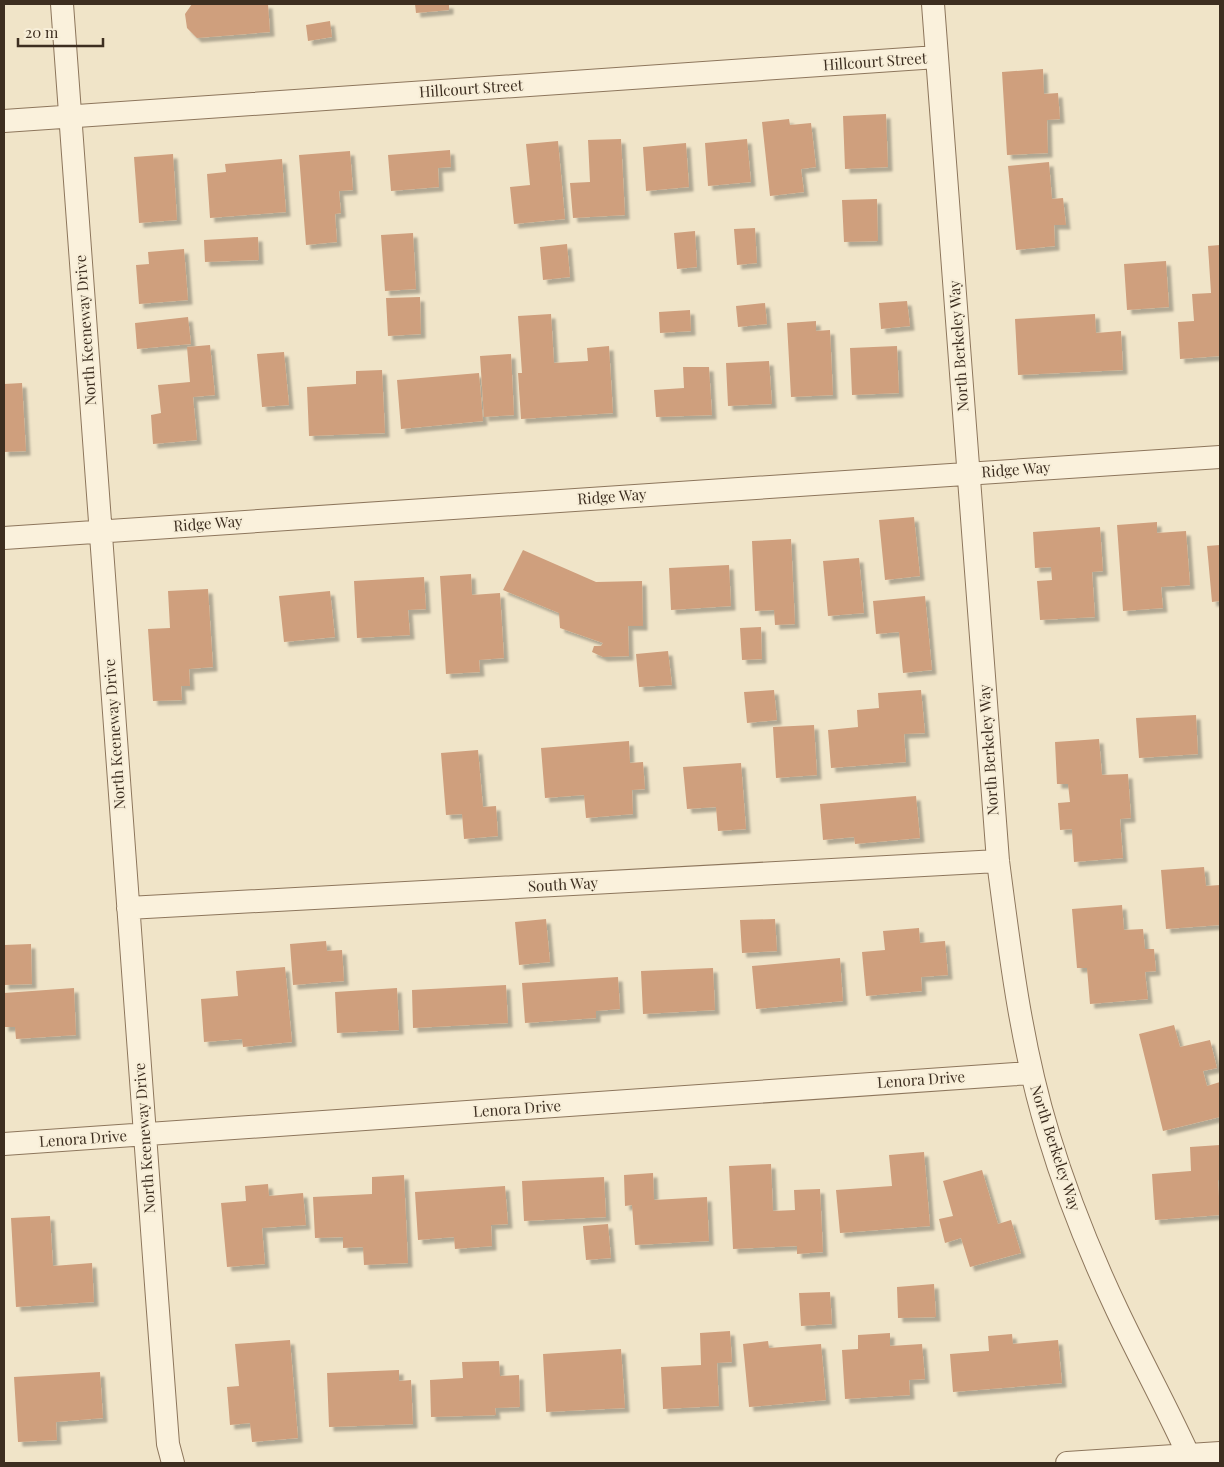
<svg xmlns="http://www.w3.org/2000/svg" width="1224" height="1467" viewBox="0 0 1224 1467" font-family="'Playfair Display',serif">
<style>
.building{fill:#cf9f7d;filter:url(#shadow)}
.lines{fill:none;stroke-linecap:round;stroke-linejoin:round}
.minor-casing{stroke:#8d765c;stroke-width:24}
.minor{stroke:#faf1dc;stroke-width:22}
.labels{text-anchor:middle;stroke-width:4;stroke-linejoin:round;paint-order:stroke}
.street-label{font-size:15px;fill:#3d2e20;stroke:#f7eed8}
</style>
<defs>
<filter id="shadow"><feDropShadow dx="4.5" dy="4.5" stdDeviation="1" flood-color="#0004"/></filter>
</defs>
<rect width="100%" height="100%" fill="#f0e4c8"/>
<!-- building -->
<path class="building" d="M 192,4 L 268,4 L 270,32 L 197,38 L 187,28 L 185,14 Z
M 415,4 L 449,4 L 449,10 L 416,13 Z
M 330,21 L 332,37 L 308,41 L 306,25 Z
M 1043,69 L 1044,94 L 1058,93 L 1060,119 L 1047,120 L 1048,153 L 1007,155 L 1002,72 Z
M 886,114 L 888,167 L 845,169 L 843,116 Z
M 789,119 L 790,125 L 811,123 L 816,167 L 801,169 L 804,192 L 770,196 L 762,122 Z
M 621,139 L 625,215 L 573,218 L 570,183 L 590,182 L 588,140 Z
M 747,139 L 751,182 L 708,186 L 705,143 Z
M 558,141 L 565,219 L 514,224 L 510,187 L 530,185 L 526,144 Z
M 686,143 L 689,187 L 646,191 L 643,147 Z
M 450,150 L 451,167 L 438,168 L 439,187 L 391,191 L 388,155 Z
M 350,151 L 353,190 L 339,191 L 341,213 L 335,214 L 337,242 L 306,245 L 299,155 Z
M 173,154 L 177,220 L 139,223 L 134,157 Z
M 282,159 L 286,212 L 210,218 L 207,174 L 226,172 L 225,164 Z
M 1049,162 L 1052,199 L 1063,198 L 1066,225 L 1054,225 L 1055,246 L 1016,250 L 1008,166 Z
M 877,199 L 878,241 L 844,242 L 842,200 Z
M 755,228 L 757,263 L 737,265 L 734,229 Z
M 695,231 L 697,267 L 677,269 L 674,233 Z
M 413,233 L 416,289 L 385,291 L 381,235 Z
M 258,237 L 259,260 L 205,262 L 204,240 Z
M 567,244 L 570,277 L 543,280 L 540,247 Z
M 1220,245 L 1220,356 L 1180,359 L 1178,322 L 1194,321 L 1192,294 L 1211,293 L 1208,246 Z
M 184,249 L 188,300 L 139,304 L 136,265 L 149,264 L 148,252 Z
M 1166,261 L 1169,307 L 1127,310 L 1124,264 Z
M 420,297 L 421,334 L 388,336 L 386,298 Z
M 907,301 L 910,326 L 881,329 L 879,303 Z
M 765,303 L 767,324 L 738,327 L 736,306 Z
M 690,310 L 691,331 L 660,333 L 659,312 Z
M 551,314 L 554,363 L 588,361 L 587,348 L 609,346 L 613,413 L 521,419 L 518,373 L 522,373 L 518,316 Z
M 1095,314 L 1096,333 L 1121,331 L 1123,370 L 1018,375 L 1015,319 Z
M 188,317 L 191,344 L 137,349 L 135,323 Z
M 816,321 L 816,331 L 830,330 L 833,395 L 791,397 L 787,323 Z
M 210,345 L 215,395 L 193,397 L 197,440 L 153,444 L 151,415 L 161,413 L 158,385 L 190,382 L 187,347 Z
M 897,346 L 899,393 L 852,395 L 850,348 Z
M 284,352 L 289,405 L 262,407 L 257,354 Z
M 511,354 L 514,415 L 484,417 L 480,356 Z
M 769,361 L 772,404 L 728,406 L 726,363 Z
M 683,367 L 709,367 L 712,415 L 656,417 L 654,390 L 684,388 Z
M 382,370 L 385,433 L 309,436 L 307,387 L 356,384 L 356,371 Z
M 479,373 L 483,421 L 401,429 L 397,380 Z
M 22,383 L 26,451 L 4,452 L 4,384 Z
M 914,517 L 920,576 L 885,580 L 879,520 Z
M 1157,522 L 1157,533 L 1186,531 L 1190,585 L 1161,587 L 1163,608 L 1123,611 L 1117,525 Z
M 1100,527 L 1103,571 L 1092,572 L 1095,617 L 1040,620 L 1037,581 L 1052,580 L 1051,567 L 1035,568 L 1033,532 Z
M 791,539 L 795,624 L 775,625 L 774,610 L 755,611 L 752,541 Z
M 1220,545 L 1220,601 L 1212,602 L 1207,546 Z
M 523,550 L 596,582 L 642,581 L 643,626 L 628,626 L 629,656 L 603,657 L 592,652 L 594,646 L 601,646 L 603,643 L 560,628 L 559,613 L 503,590 Z
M 859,558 L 864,613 L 828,616 L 823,561 Z
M 729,565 L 731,606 L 671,610 L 669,568 Z
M 471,574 L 472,595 L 500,593 L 504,658 L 479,660 L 480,672 L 446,674 L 440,576 Z
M 424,577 L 426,609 L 408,610 L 410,635 L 357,638 L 354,581 Z
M 208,589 L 213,667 L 189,669 L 190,686 L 181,686 L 182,700 L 153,701 L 148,629 L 170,628 L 168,591 Z
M 330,591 L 335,637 L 284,642 L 279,596 Z
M 925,596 L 932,670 L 903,673 L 899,632 L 876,634 L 873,601 Z
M 761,627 L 762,659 L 742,660 L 740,628 Z
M 668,651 L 672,685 L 639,687 L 636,654 Z
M 774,690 L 777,720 L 747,723 L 744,692 Z
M 921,690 L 925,733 L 904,734 L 906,762 L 831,768 L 828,730 L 858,727 L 857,710 L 879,708 L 878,693 Z
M 1196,715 L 1198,754 L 1139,758 L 1136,718 Z
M 814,725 L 817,775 L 776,778 L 773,727 Z
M 1099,739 L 1102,775 L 1128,774 L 1131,818 L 1120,819 L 1123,858 L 1074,862 L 1072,829 L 1060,830 L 1058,803 L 1070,802 L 1068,784 L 1057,784 L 1055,742 Z
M 629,741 L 630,763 L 643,762 L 645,789 L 632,790 L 633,814 L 586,818 L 584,795 L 545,798 L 541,748 Z
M 478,750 L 483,807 L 496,806 L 498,836 L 464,839 L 462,814 L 446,815 L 441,753 Z
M 741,763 L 746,829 L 718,831 L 716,807 L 687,809 L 683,767 Z
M 916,796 L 920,838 L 855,844 L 854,837 L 823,840 L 820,804 Z
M 1204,867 L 1206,886 L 1220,885 L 1220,925 L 1166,929 L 1161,870 Z
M 1122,905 L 1124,930 L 1143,929 L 1145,949 L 1154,949 L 1156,971 L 1145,972 L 1148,999 L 1090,1004 L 1087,968 L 1077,968 L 1072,909 Z
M 546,919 L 550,962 L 519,965 L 515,922 Z
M 775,919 L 777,951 L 742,953 L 740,920 Z
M 919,928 L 920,943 L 945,941 L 948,975 L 921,977 L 922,991 L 866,996 L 862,952 L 885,950 L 883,931 Z
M 326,941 L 327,951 L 342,950 L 344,981 L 293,985 L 290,944 Z
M 31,944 L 32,984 L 4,985 L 4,945 Z
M 840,958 L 843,1001 L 756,1009 L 752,966 Z
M 285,967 L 292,1042 L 243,1047 L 242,1039 L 204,1042 L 201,999 L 238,996 L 236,971 Z
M 713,968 L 715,1010 L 643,1014 L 641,971 Z
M 618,977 L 620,1009 L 596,1011 L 596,1018 L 525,1023 L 522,983 Z
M 506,985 L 508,1023 L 413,1028 L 412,990 Z
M 74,988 L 76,1035 L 16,1039 L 15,1027 L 4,1027 L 4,993 Z
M 397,988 L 399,1030 L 337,1033 L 335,992 Z
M 1174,1025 L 1180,1047 L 1210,1040 L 1217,1068 L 1203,1071 L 1207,1086 L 1220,1082 L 1220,1117 L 1163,1131 L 1139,1034 Z
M 1220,1145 L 1220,1180 L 1218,1180 L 1220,1215 L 1155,1220 L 1152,1174 L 1191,1171 L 1190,1147 Z
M 924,1152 L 930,1226 L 840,1233 L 836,1190 L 892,1186 L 889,1155 Z
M 771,1164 L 773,1211 L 795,1210 L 794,1190 L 820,1189 L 823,1252 L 797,1254 L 797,1246 L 733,1249 L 729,1166 Z
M 982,1170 L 998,1224 L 1011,1220 L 1021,1253 L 970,1267 L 961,1238 L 945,1243 L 939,1219 L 953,1216 L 943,1181 Z
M 653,1173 L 654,1200 L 707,1197 L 709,1241 L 635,1245 L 632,1205 L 625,1206 L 624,1175 Z
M 404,1175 L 408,1263 L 364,1265 L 363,1247 L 343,1248 L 343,1237 L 315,1238 L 313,1197 L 372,1194 L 372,1177 Z
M 604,1177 L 606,1217 L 524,1221 L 522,1181 Z
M 268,1184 L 269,1196 L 303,1193 L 306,1225 L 262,1228 L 265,1264 L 227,1267 L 221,1203 L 246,1201 L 245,1186 Z
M 505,1186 L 508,1224 L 491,1225 L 492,1246 L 455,1249 L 454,1237 L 418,1240 L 415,1192 Z
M 50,1216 L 53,1266 L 92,1263 L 94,1302 L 16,1307 L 11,1218 Z
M 608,1224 L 611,1258 L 586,1260 L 583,1226 Z
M 934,1284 L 936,1317 L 898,1318 L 897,1287 Z
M 830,1292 L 832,1324 L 801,1326 L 799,1293 Z
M 730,1331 L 732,1362 L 717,1363 L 719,1406 L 663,1409 L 661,1367 L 701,1365 L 700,1333 Z
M 890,1333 L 890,1346 L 922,1344 L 925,1379 L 909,1380 L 910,1395 L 845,1399 L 842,1350 L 858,1349 L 858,1335 Z
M 1012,1334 L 1013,1344 L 1058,1340 L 1062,1383 L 953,1392 L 950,1354 L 989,1351 L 988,1336 Z
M 290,1340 L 298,1438 L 252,1442 L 250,1423 L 230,1425 L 227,1387 L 239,1386 L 235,1344 Z
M 768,1341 L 769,1348 L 821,1344 L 826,1400 L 749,1407 L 743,1344 Z
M 621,1349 L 625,1408 L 546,1412 L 543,1354 Z
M 499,1361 L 500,1376 L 519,1375 L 520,1407 L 495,1408 L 496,1415 L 431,1417 L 430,1380 L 463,1378 L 462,1362 Z
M 399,1370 L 399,1381 L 411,1380 L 413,1424 L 329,1427 L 327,1373 Z
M 100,1372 L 103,1418 L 56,1422 L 57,1440 L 18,1442 L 14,1377 Z"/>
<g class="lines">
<!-- minor casing -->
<g class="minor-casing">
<path id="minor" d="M 62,4 L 157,1298 L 168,1444 L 173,1463
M 933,4 L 998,861 C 1010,953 1021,1045 1048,1133 C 1066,1193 1090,1253 1117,1310 C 1141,1361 1169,1411 1192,1463
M 4,121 L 937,57
M 4,538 L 1220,457
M 128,908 L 998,861
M 4,1144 L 1031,1073
M 1067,1463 L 1220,1453"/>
</g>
<!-- minor -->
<use href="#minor" class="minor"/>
</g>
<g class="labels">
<!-- street labels -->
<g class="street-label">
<text transform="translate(875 62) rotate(-4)" y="5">Hillcourt Street</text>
<text transform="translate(471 89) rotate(-4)" y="5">Hillcourt Street</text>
<text transform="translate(86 330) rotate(-94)" y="5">North Keeneway Drive</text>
<text transform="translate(959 346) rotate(-94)" y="5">North Berkeley Way</text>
<text transform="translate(1016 470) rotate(-4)" y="5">Ridge Way</text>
<text transform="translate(612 497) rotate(-4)" y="5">Ridge Way</text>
<text transform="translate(208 524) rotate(-4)" y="5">Ridge Way</text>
<text transform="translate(115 734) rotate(-94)" y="5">North Keeneway Drive</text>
<text transform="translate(989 750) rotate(-94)" y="5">North Berkeley Way</text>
<text transform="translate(563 885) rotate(-3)" y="5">South Way</text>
<text transform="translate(921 1080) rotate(-4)" y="5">Lenora Drive</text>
<text transform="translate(517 1109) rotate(-4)" y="5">Lenora Drive</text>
<text transform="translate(145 1138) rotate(-94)" y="5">North Keeneway Drive</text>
<text transform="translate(83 1139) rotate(-4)" y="5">Lenora Drive</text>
<text transform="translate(1055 1148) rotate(72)" y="5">North Berkeley Way</text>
</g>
</g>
<!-- border -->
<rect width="1224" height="1467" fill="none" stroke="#3d2e20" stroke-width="10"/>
<!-- scale -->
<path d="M18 38v8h85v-8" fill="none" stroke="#3d2e20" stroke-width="2.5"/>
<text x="25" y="38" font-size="15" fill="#3d2e20" stroke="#f7eed8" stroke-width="4" paint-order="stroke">20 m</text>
</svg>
